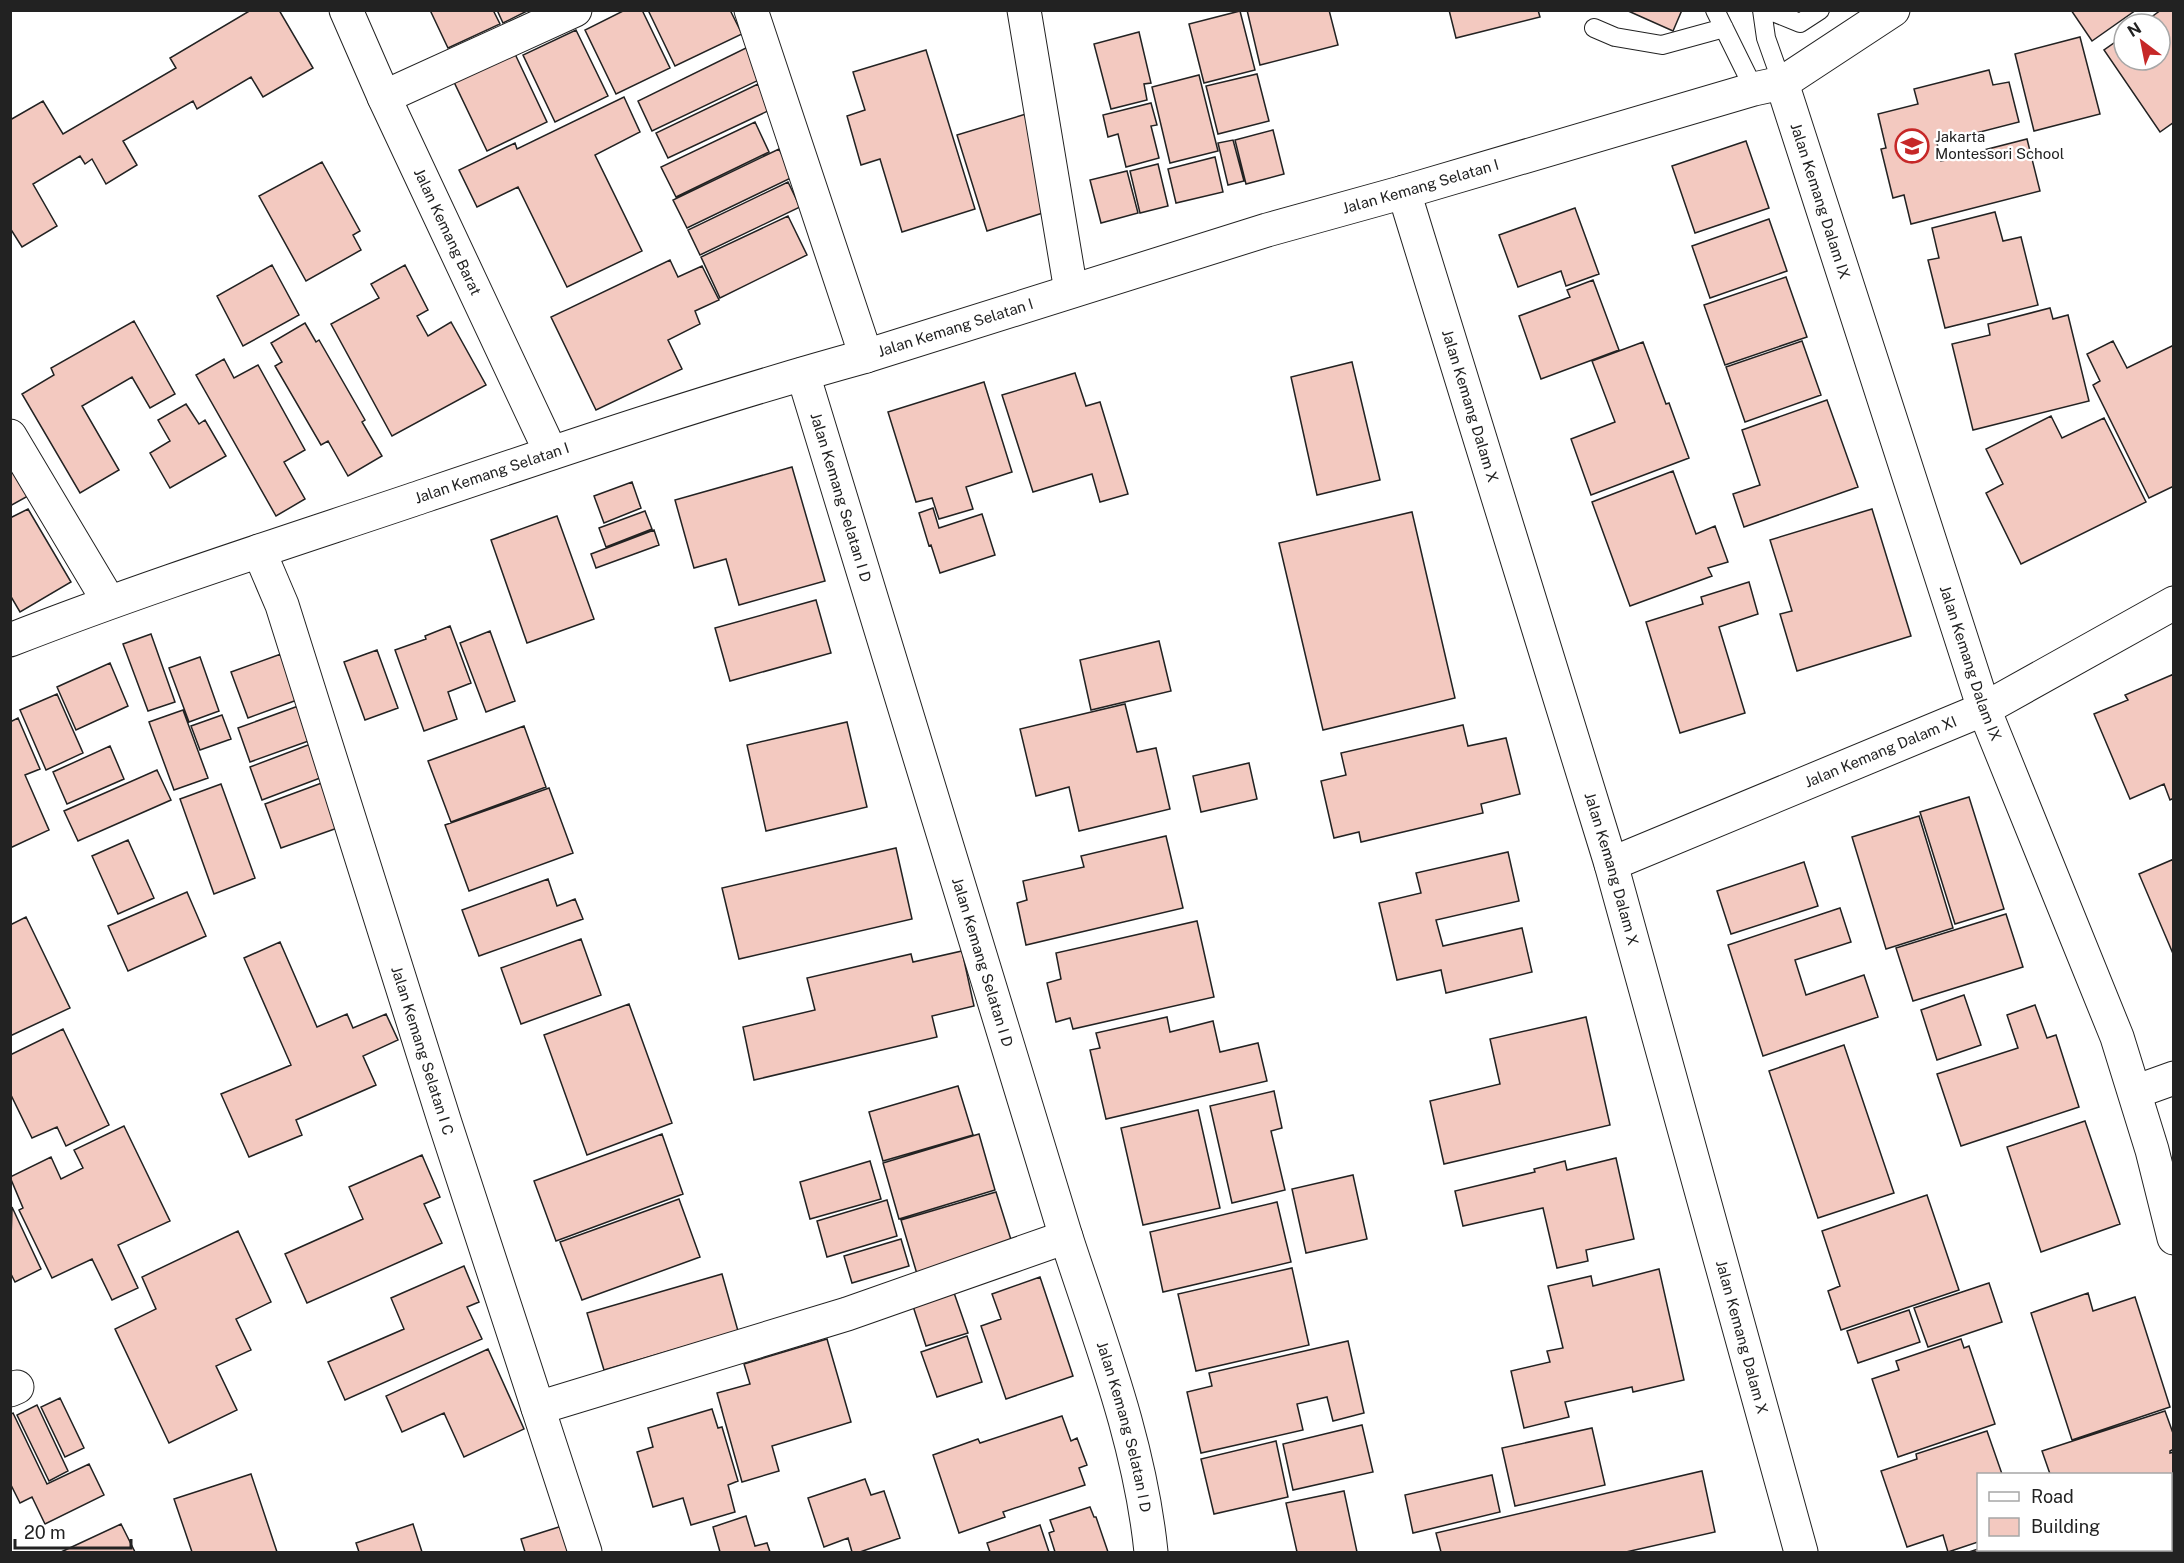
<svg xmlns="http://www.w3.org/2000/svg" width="2184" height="1563" viewBox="0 0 2184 1563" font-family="'Public Sans',sans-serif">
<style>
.building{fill:#f3c9c0;stroke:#222;stroke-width:1.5}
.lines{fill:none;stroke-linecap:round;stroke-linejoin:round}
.lane-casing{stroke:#222;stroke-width:20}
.street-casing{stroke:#222;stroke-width:35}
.lane{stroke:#fff;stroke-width:18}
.street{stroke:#fff;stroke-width:33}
.labels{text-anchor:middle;stroke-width:4.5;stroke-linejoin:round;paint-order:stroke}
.poi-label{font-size:15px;fill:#222;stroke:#fff;text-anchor:start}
.street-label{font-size:15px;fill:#222;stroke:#fff}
</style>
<rect width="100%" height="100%" fill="#fff"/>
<!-- building -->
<path class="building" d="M 251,10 L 279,10 L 313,68 L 263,97 L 251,77 L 197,109 L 193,101 L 123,141 L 137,165 L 106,184 L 92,159 L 85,164 L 80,156 L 33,184 L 57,226 L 22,247 L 10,228 L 10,120 L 43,101 L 63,134 L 176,68 L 170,58 Z
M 430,10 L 493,10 L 500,24 L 448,48 Z
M 497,10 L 529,10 L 503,23 Z
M 625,10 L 642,10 L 670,68 L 616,94 L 585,30 Z
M 648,10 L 730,10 L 742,34 L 675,66 Z
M 1247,10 L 1329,10 L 1338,45 L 1260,65 Z
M 1449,10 L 1538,10 L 1540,17 L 1456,38 Z
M 1626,10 L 1682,10 L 1673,31 Z
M 2071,10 L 2136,10 L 2092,41 Z
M 2161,10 L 2174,10 L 2174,122 L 2160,132 L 2104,50 L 2124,36 L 2124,60 L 2160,60 L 2160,24 L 2142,24 Z
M 1240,11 L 1255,70 L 1204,83 L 1189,24 Z
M 576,30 L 608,96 L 555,122 L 523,55 Z
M 1139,32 L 1151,83 L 1144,84 L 1147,100 L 1111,109 L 1094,44 Z
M 2080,37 L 2100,114 L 2034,131 L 2015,54 Z
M 750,46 L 765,77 L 652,131 L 638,101 Z
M 926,50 L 975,209 L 902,232 L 880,159 L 861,165 L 847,116 L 865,110 L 853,72 Z
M 515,54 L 547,122 L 487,151 L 454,82 Z
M 1989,70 L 1993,85 L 2009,82 L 2019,122 L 1937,143 L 1941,161 L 2027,139 L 2040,191 L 1911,224 L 1904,195 L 1893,198 L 1881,149 L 1886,148 L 1878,114 L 1918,104 L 1914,89 Z
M 1257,74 L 1269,121 L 1218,134 L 1206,86 Z
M 1199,75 L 1218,151 L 1170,163 L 1152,87 Z
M 758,84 L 770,110 L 668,158 L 656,133 Z
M 624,97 L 640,132 L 595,155 L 642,251 L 567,287 L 518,187 L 477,207 L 459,170 L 515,143 L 517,149 Z
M 1151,103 L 1157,125 L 1151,126 L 1159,158 L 1126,167 L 1118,134 L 1108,137 L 1103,115 Z
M 1026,114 L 1055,209 L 987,231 L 957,135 Z
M 755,122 L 769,152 L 676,197 L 661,167 Z
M 1273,130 L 1284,174 L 1246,184 L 1235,140 Z
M 1233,140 L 1244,181 L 1228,185 L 1218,143 Z
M 1746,141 L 1769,208 L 1695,233 L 1672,166 Z
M 779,149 L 793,177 L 687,228 L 673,200 Z
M 1215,157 L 1223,192 L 1176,203 L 1168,169 Z
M 322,162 L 360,231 L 353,235 L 361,250 L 306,281 L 259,196 Z
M 1158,164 L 1168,206 L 1140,213 L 1130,171 Z
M 1127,171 L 1138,213 L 1101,223 L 1090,180 Z
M 788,182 L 800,207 L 700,255 L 688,230 Z
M 1575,208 L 1599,274 L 1566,286 L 1561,271 L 1518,287 L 1499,235 Z
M 1995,212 L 2003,241 L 2021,237 L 2038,305 L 1945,328 L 1928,260 L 1939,258 L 1932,228 Z
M 788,216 L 807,255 L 720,298 L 701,257 Z
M 1769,219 L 1787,271 L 1710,298 L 1692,246 Z
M 670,260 L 678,277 L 702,266 L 719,300 L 695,311 L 700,324 L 668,340 L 682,369 L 596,410 L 551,317 Z
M 272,265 L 299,315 L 243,346 L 217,296 Z
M 405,265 L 428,310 L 417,316 L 428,336 L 451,322 L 486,385 L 392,436 L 331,324 L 379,298 L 371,284 Z
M 1786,277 L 1807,337 L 1725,365 L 1704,305 Z
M 1593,280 L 1619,350 L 1541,379 L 1519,316 L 1570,297 L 1567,290 Z
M 2050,308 L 2053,319 L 2068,315 L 2089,401 L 1973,430 L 1952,344 L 1990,335 L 1988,324 Z
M 134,321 L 175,394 L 150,408 L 132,377 L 82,406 L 119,470 L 80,493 L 22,394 L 54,375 L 51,368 Z
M 305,323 L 316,342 L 319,340 L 365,420 L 362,422 L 382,456 L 348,476 L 328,441 L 321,445 L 275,366 L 282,362 L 271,343 Z
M 1802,341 L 1821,395 L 1745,422 L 1726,367 Z
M 2113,341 L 2127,368 L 2174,345 L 2174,486 L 2149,498 L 2093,385 L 2100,381 L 2087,354 Z
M 1643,342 L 1666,404 L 1669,403 L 1689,458 L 1591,495 L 1571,439 L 1615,422 L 1592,361 Z
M 224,359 L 234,378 L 258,365 L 305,450 L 284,462 L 305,499 L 276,516 L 196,375 Z
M 1352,362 L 1380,480 L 1317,495 L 1291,377 Z
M 1075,373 L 1086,406 L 1100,402 L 1128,494 L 1100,502 L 1092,474 L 1033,492 L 1002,395 Z
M 984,382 L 1012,472 L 966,487 L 973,509 L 939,519 L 932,498 L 916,502 L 888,412 Z
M 1827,400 L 1858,487 L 1744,527 L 1733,494 L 1760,485 L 1742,430 Z
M 186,404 L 199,424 L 205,420 L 226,456 L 170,488 L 150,453 L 170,441 L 158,420 Z
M 2051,416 L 2062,438 L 2104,418 L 2146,502 L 2021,564 L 1986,493 L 2003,484 L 1986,449 Z
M 10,467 L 28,496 L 10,506 Z
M 792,467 L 825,581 L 739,605 L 726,559 L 694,568 L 675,500 Z
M 1673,471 L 1696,534 L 1715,526 L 1728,562 L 1708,568 L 1712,576 L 1630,606 L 1592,502 Z
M 632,482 L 641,508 L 604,523 L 594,496 Z
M 933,508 L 939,528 L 982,514 L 995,555 L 940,573 L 931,545 L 929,546 L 919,513 Z
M 28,509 L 71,582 L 20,612 L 10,595 L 10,518 Z
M 1872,509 L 1911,636 L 1797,671 L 1780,614 L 1792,611 L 1770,540 Z
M 645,511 L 652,529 L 606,547 L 599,528 Z
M 1412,512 L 1455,698 L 1323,730 L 1279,543 Z
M 557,516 L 594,619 L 527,643 L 491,540 Z
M 654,530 L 659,545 L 596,568 L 591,554 Z
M 1749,582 L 1758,614 L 1719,627 L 1745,713 L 1680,733 L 1646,622 L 1703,604 L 1701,597 Z
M 816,600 L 831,653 L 730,681 L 715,628 Z
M 450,626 L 471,683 L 448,692 L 457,719 L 424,731 L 395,650 L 426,639 L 425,636 Z
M 490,631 L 515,701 L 486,712 L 460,643 Z
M 151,634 L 175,702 L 148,711 L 123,644 Z
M 1159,641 L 1171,691 L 1091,710 L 1080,660 Z
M 377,650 L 398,708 L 365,720 L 344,662 Z
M 281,654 L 297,700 L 248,718 L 231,672 Z
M 200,657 L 219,711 L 189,722 L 169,668 Z
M 110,663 L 128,706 L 76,730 L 57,687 Z
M 2174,674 L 2174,798 L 2170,800 L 2164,784 L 2130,799 L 2094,714 L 2128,700 L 2125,695 Z
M 57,694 L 83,753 L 46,770 L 20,710 Z
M 1125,704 L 1137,752 L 1156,748 L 1170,809 L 1079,831 L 1069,787 L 1036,796 L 1020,729 Z
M 301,705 L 314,739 L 250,762 L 238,728 Z
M 183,710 L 208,778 L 174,790 L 149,722 Z
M 222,715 L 231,739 L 200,750 L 191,726 Z
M 18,718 L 40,769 L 25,775 L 49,830 L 10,848 L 10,722 Z
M 847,722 L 867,807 L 766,831 L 747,745 Z
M 1463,725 L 1468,746 L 1506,738 L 1520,794 L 1481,804 L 1483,813 L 1361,842 L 1359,832 L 1334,838 L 1321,781 L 1346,775 L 1341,753 Z
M 524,726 L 546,787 L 451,822 L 428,761 Z
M 316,742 L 328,775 L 262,800 L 250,767 Z
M 110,746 L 124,779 L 67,804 L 53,772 Z
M 1249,763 L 1257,799 L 1201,812 L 1193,776 Z
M 157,770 L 171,800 L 78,841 L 64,811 Z
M 327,781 L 343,826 L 281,848 L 265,804 Z
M 221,784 L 255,878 L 214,894 L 180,799 Z
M 549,788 L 573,853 L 469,891 L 445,825 Z
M 1969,797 L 2004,909 L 1955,924 L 1920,812 Z
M 1919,816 L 1953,928 L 1886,949 L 1852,837 Z
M 1166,836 L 1183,908 L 1026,945 L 1017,903 L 1027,900 L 1023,881 L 1084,867 L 1081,856 Z
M 128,840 L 154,898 L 118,914 L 92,856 Z
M 896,848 L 912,919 L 739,959 L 722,888 Z
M 1508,852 L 1519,901 L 1436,920 L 1443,946 L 1522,928 L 1532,972 L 1446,993 L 1441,970 L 1397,980 L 1379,903 L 1421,893 L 1416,873 Z
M 2174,859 L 2174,956 L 2139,874 Z
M 1804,862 L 1818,906 L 1731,934 L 1717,891 Z
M 548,879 L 557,906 L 575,899 L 583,919 L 479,956 L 462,910 Z
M 187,892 L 206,936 L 128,971 L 108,926 Z
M 1840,908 L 1851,942 L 1795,960 L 1806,995 L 1864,975 L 1878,1017 L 1763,1056 L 1728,945 Z
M 2006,914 L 2023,967 L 1913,1001 L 1896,948 Z
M 26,917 L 70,1008 L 10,1036 L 10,925 Z
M 1197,921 L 1214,997 L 1073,1029 L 1070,1018 L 1056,1022 L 1047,983 L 1061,979 L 1056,953 Z
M 581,939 L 601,995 L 521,1024 L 501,968 Z
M 280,942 L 317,1027 L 347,1014 L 353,1028 L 386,1014 L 398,1040 L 363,1056 L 376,1085 L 296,1120 L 302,1135 L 249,1157 L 221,1094 L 291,1065 L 244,958 Z
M 962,951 L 974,1006 L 932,1016 L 937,1037 L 754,1080 L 743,1027 L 815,1010 L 807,978 L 911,954 L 913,962 Z
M 1964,995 L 1981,1045 L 1937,1060 L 1921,1010 Z
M 629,1004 L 672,1123 L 587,1155 L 544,1035 Z
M 2035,1005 L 2047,1038 L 2056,1035 L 2079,1107 L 1961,1146 L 1937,1074 L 2018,1048 L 2007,1015 Z
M 1167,1017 L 1170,1032 L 1213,1021 L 1220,1052 L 1258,1043 L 1267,1081 L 1106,1119 L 1090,1050 L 1100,1048 L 1096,1033 Z
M 1586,1017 L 1610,1125 L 1444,1164 L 1430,1101 L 1500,1084 L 1490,1039 Z
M 63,1029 L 109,1125 L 66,1146 L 57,1127 L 32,1138 L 10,1093 L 10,1055 Z
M 1844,1045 L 1894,1193 L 1818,1218 L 1769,1071 Z
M 958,1086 L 973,1135 L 883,1161 L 869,1112 Z
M 1274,1091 L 1282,1128 L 1271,1131 L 1285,1190 L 1232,1203 L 1210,1106 Z
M 1198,1110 L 1220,1208 L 1143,1225 L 1121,1128 Z
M 2085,1121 L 2120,1224 L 2041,1252 L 2007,1147 Z
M 124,1126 L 170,1221 L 118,1245 L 138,1288 L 112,1300 L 92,1259 L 52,1278 L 19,1210 L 23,1208 L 10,1177 L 51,1157 L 61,1179 L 83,1168 L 74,1150 Z
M 662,1134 L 683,1194 L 556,1241 L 534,1181 Z
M 979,1134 L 995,1190 L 899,1219 L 883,1163 Z
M 422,1155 L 440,1197 L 424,1204 L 442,1243 L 307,1303 L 285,1254 L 363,1219 L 349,1187 Z
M 1616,1158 L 1634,1239 L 1586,1250 L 1588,1261 L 1557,1268 L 1543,1208 L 1463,1226 L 1455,1191 L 1535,1172 L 1534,1169 L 1565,1161 L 1567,1170 Z
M 870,1161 L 881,1199 L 810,1219 L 800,1182 Z
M 1353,1175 L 1367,1239 L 1306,1253 L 1292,1189 Z
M 996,1192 L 1013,1246 L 917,1274 L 901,1220 Z
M 1927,1195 L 1959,1290 L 1841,1330 L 1828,1291 L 1840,1286 L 1822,1231 Z
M 679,1199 L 700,1257 L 582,1300 L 560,1242 Z
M 887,1200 L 897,1236 L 827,1257 L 817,1221 Z
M 1277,1202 L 1291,1262 L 1163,1292 L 1150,1232 Z
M 12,1207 L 41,1269 L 15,1282 L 10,1272 Z
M 238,1231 L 271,1302 L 236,1319 L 251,1350 L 216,1366 L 237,1410 L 169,1443 L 115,1329 L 156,1309 L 142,1277 Z
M 901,1239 L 909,1266 L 852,1283 L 844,1256 Z
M 464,1266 L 479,1302 L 467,1307 L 482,1339 L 345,1400 L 328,1362 L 404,1329 L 391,1298 Z
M 1292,1268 L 1309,1345 L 1196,1371 L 1178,1294 Z
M 1659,1269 L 1684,1380 L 1633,1392 L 1632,1387 L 1565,1402 L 1569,1417 L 1524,1428 L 1511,1371 L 1550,1362 L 1547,1351 L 1563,1348 L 1548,1286 L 1591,1276 L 1593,1286 Z
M 722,1274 L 738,1331 L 604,1370 L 587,1313 Z
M 1040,1277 L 1073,1376 L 1006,1399 L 981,1326 L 1001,1319 L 992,1294 Z
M 1989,1283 L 2002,1322 L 1928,1347 L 1914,1308 Z
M 952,1287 L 968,1333 L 926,1346 L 911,1300 Z
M 2088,1293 L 2093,1311 L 2135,1297 L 2170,1407 L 2072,1440 L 2031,1313 Z
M 1909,1310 L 1920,1342 L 1858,1363 L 1847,1331 Z
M 967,1336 L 982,1382 L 937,1397 L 921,1352 Z
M 827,1339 L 851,1422 L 772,1446 L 779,1471 L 742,1482 L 717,1393 L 750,1384 L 744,1364 Z
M 1961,1339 L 1964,1348 L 1969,1346 L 1995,1424 L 1898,1457 L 1872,1379 L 1899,1370 L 1896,1361 Z
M 1348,1341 L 1364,1413 L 1333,1421 L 1327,1397 L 1297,1404 L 1303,1430 L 1201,1453 L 1187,1392 L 1212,1386 L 1209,1373 Z
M 488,1349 L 524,1429 L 464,1457 L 444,1413 L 402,1432 L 386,1396 Z
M 60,1398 L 84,1448 L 65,1457 L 41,1407 Z
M 37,1405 L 68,1471 L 49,1481 L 17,1415 Z
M 712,1409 L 718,1428 L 722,1427 L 738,1481 L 728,1485 L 735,1512 L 691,1525 L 683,1498 L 653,1507 L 637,1452 L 653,1447 L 648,1428 Z
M 2165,1411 L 2174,1436 L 2174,1449 L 2170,1451 L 2170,1453 L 2174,1452 L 2174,1552 L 2088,1552 L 2087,1550 L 2170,1550 L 2170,1474 L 2050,1474 L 2042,1451 Z
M 13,1413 L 47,1484 L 89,1464 L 104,1495 L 45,1524 L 32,1497 L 20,1503 L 10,1483 L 10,1415 Z
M 1062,1416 L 1071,1441 L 1077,1438 L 1087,1465 L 1079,1468 L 1085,1485 L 1003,1512 L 1005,1517 L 959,1533 L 933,1455 L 978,1439 L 980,1443 Z
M 1362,1425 L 1373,1472 L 1293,1490 L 1283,1444 Z
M 1592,1428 L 1605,1485 L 1515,1506 L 1502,1448 Z
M 1987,1431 L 2002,1474 L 1978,1474 L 1978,1542 L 1948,1552 L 1943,1535 L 1907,1547 L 1881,1471 L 1917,1459 L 1916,1454 Z
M 1276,1441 L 1288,1497 L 1214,1514 L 1201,1459 Z
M 1702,1471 L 1715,1532 L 1626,1552 L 1441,1552 L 1436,1533 Z
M 251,1474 L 277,1552 L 192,1552 L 174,1499 Z
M 1492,1475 L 1500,1512 L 1413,1533 L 1405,1495 Z
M 865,1479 L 871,1495 L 884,1491 L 900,1538 L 860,1552 L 852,1552 L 848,1538 L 824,1547 L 808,1498 Z
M 1344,1491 L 1357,1552 L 1297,1552 L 1286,1503 Z
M 1090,1507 L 1094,1517 L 1096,1517 L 1108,1552 L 1055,1552 L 1049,1533 L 1054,1531 L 1050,1520 Z
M 746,1516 L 755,1546 L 767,1543 L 770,1552 L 720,1552 L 713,1527 Z
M 121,1524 L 135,1552 L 61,1552 Z
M 413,1524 L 422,1552 L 359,1552 L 356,1543 Z
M 1040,1525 L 1049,1552 L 990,1552 L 987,1543 Z
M 562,1526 L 570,1552 L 525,1552 L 521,1539 Z
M 1978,1549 L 2015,1550 L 2016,1552 L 1969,1552 Z"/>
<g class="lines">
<!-- lane casing -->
<g class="lane-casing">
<path id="lane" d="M 1715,10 L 1754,89
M 1762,10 L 1766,38 L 1782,83
M 1768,10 L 1800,23 L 1820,10
M 1594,28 L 1615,37 L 1662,45 L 1724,28"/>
</g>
<!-- street casing -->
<g class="street-casing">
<g id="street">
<path id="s1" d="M 346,10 L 384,97 L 551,453"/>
<path d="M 751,10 L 866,356"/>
<path d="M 1024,10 L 1071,291"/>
<path id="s2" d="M 1782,83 L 1984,709 L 2117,1037 L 2152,1150 L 2174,1238"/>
<path d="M 384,97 L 575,10"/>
<path id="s3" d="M 1404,192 L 1611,864 L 1801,1552"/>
<path id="s4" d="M 803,374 L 1066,1237 C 1100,1341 1140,1443 1151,1552"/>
<path d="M 10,436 L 109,602"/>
<path id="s5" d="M 259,551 L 282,605 L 445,1123 L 585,1552"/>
<path id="s6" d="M 10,640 C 143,588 278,545 412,500 C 563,449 713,398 866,356 L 1267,230 L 1404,192 L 1754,89 L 1782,83 L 1893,10"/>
<path id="s7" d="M 1611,864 L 1984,709 L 2174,603"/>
<path d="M 2135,1092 L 2174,1078"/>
<path d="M 10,1390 L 17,1387"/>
<path d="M 538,1408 L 847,1314 L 1066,1237"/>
</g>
</g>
<!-- lane -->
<use href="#lane" class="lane"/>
<!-- street -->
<use href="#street" class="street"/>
</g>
<!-- icons -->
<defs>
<g id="school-ring" transform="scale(1.725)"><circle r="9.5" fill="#fff" stroke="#c62828" stroke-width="1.5"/><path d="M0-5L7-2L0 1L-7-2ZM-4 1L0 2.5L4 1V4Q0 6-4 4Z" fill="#c62828"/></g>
</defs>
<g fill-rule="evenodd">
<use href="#school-ring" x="1912" y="146"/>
</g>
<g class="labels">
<!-- poi labels -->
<g class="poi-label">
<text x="1935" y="142">Jakarta<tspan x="1935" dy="17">Montessori School</tspan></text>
</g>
<!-- street labels -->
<g class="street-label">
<text dy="5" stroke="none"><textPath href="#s6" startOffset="1482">Jalan Kemang Selatan I</textPath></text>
<text dy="5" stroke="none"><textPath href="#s2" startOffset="124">Jalan Kemang Dalam IX</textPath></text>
<text dy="5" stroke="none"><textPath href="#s1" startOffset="244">Jalan Kemang Barat</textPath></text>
<text dy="5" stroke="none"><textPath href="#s6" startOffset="996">Jalan Kemang Selatan I</textPath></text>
<text dy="5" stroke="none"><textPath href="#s3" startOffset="224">Jalan Kemang Dalam X</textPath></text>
<text dy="5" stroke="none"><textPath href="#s6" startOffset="510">Jalan Kemang Selatan I</textPath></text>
<text dy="5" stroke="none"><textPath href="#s4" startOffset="129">Jalan Kemang Selatan I D</textPath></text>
<text dy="5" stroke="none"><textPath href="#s2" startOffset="610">Jalan Kemang Dalam IX</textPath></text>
<text dy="5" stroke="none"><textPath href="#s7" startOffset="292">Jalan Kemang Dalam XI</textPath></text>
<text dy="5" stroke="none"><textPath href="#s3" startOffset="708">Jalan Kemang Dalam X</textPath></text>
<text dy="5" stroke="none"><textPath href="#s4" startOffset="615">Jalan Kemang Selatan I D</textPath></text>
<text dy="5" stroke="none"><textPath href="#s5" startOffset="526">Jalan Kemang Selatan I C</textPath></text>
<text dy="5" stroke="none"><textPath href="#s3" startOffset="1194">Jalan Kemang Dalam X</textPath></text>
<text dy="5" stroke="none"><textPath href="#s4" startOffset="1101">Jalan Kemang Selatan I D</textPath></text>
</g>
</g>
<!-- border -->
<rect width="2184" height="1563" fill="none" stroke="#222222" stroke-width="24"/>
<!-- legend -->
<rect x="1977" y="1473" width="195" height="78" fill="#ffffff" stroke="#a7a7a7" stroke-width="1.5"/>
<rect x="1989" y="1492" width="30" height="9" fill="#ffffff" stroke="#a7a7a7" stroke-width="1.5"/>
<text x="2031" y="1503" font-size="18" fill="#222222">Road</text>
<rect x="1989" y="1518" width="30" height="18" fill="#f3c9c0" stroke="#a7a7a7" stroke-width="1.5"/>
<text x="2031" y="1533" font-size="18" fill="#222222">Building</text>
<!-- north arrow -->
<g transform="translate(2142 42) rotate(328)"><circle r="28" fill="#ffffff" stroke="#a7a7a7" stroke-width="1.5"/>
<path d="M0-4.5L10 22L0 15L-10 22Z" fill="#c62828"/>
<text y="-9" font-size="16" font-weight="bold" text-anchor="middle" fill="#222222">N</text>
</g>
<!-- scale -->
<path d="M15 1539v9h116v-9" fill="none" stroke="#222222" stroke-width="3"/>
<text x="24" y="1539" font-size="18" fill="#222222" stroke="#ffffff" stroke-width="4.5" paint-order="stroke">20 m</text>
</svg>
